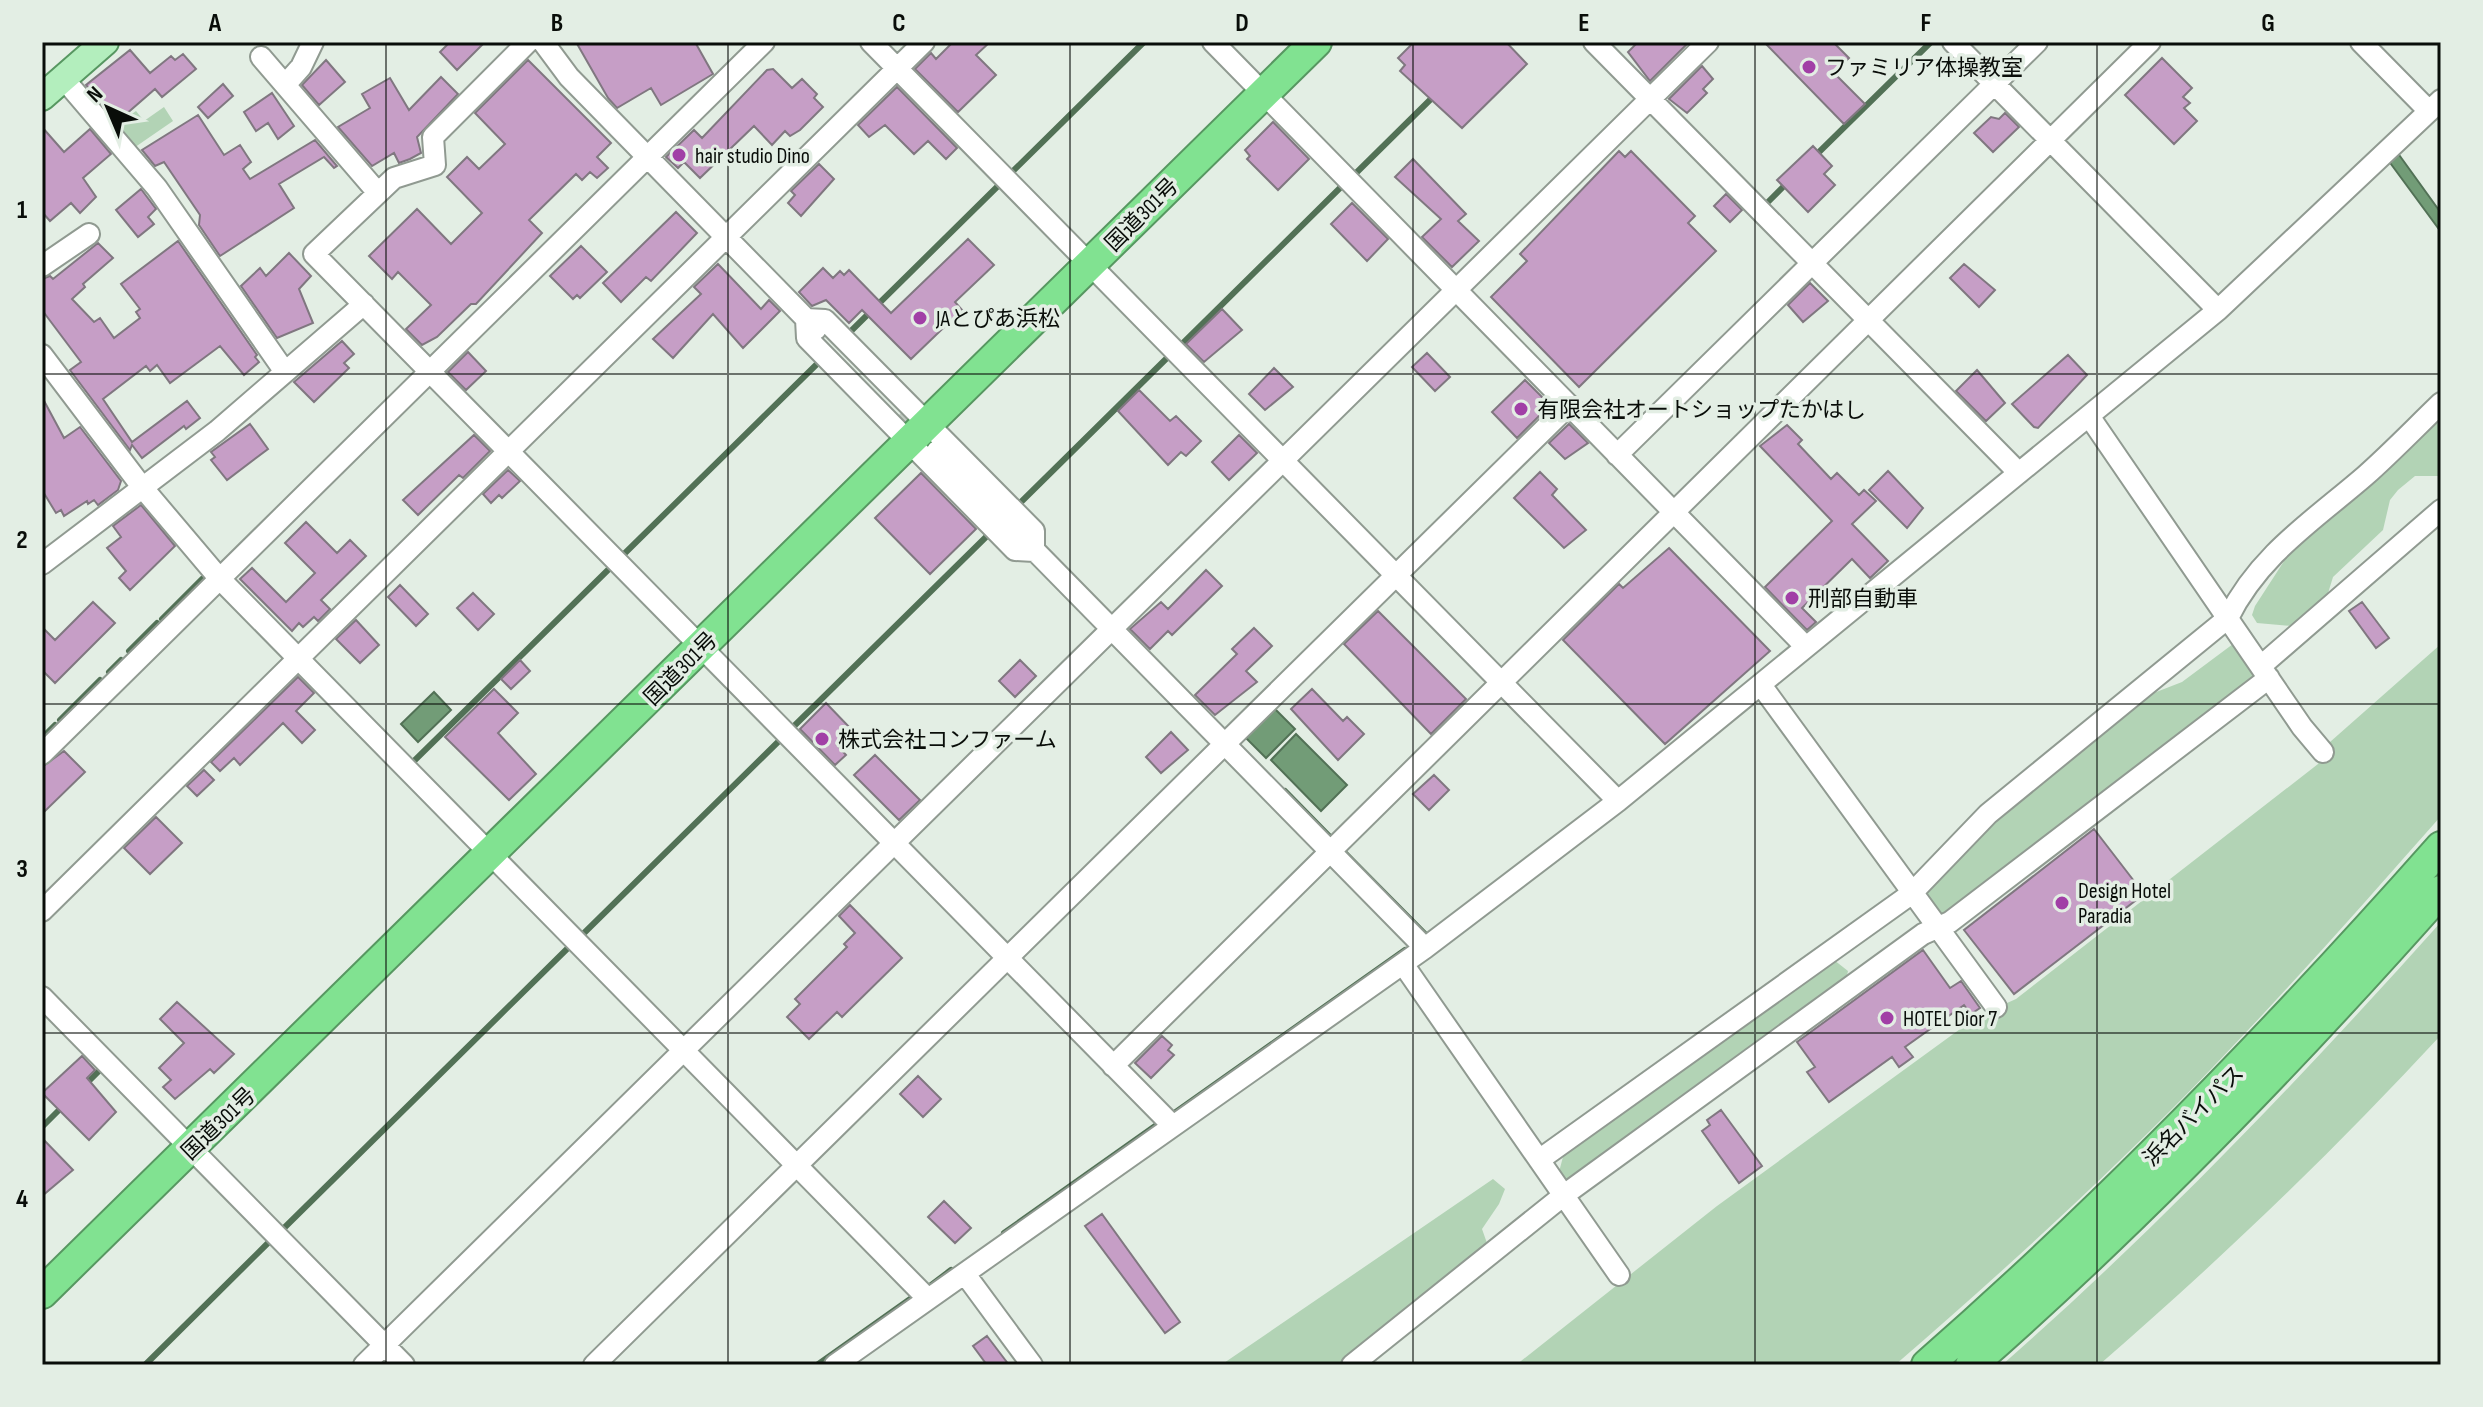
<svg xmlns="http://www.w3.org/2000/svg" width="2483" height="1407" viewBox="0 0 2483 1407" font-family="'Sofia Sans Condensed','Noto Sans JP',sans-serif">
<style>
.green{fill:#b2d3b5}
.water{fill:#729c77;stroke:#527156;stroke-width:2}
.lines{fill:none;stroke-linecap:round;stroke-linejoin:round}
.stream{stroke:#527156;stroke-width:6}
.building{fill:#c69ec6;stroke:#807780;stroke-width:2}
.minor-tunnel{stroke:#c2ccc3;stroke-width:20;stroke-dasharray:20 10;stroke-linecap:butt}
.minor-casing{stroke:#909a91;stroke-width:24}
.major-casing{stroke:#579761;stroke-width:30}
.highway-casing{stroke:#579761;stroke-width:34}
.minor{stroke:#fff;stroke-width:20}
.major{stroke:#b3eebd;stroke-width:26}
.highway{stroke:#81e291;stroke-width:30}
.grid{fill:none;stroke:#090d09;stroke-width:2;stroke-opacity:0.55}
.poi-dot{fill:#a13fa6;stroke:#e3eee4;stroke-width:3}
.labels{text-anchor:middle;stroke-width:7;stroke-linejoin:round;paint-order:stroke}
.poi-label{font-size:22px;fill:#090d09;stroke:#e3eee4;text-anchor:start}
.street-label{font-size:22px;fill:#090d09;stroke:#e3eee4}
.neatline{fill:none;stroke:#090d09;stroke-width:3}
.grid-label{font-size:26px;text-anchor:middle;font-weight:bold;fill:#090d09}
</style>
<rect width="100%" height="100%" fill="#e3eee4"/>
<!-- green -->
<path class="green" d="M 164,107 L 173,121 L 128,152 L 109,130 L 136,111 L 144,121 Z
M 2441,413 L 2441,476 L 2415,476 L 2398,490 L 2390,500 L 2383,530 L 2333,577 L 2325,603 L 2292,626 L 2257,623 L 2252,615 L 2255,606 L 2290,552 Z
M 2233,644 L 2240,645 L 2257,671 L 2255,679 L 1947,916 L 1936,915 L 1924,892 L 1966,845 L 2146,696 L 2182,682 Z
M 2441,644 L 2441,816 C 2366,901 2291,986 2213,1067 C 2112,1172 2005,1270 1895,1365 L 1516,1365 L 1717,1206 L 1978,1016 L 2016,999 L 2318,764 L 2330,742 Z
M 2441,922 L 2441,1035 C 2333,1152 2219,1261 2099,1365 L 2002,1365 C 2159,1227 2302,1077 2441,922 Z
M 1834,960 L 1848,971 L 1846,980 L 1568,1183 L 1559,1172 L 1564,1153 Z
M 1493,1179 L 1505,1189 L 1499,1204 L 1482,1229 L 1488,1246 L 1343,1365 L 1221,1365 Z"/>
<!-- water -->
<path class="water" d="M 2397,152 L 2441,213 L 2441,232 L 2388,160 Z
M 434,692 L 451,710 L 418,742 L 401,724 Z
M 1275,709 L 1295,729 L 1266,758 L 1245,737 Z
M 1296,734 L 1347,785 L 1321,811 L 1271,760 Z"/>
<g class="lines">
<!-- stream -->
<path class="stream" d="M 1815,156 L 1931,42
M 1010,174 L 1144,42
M 1353,176 L 1436,94
M 1764,206 L 1787,183
M 850,332 L 1000,184
M 1179,347 L 1342,186
M 1019,504 L 1170,355
M 621,557 L 818,363
M 162,619 L 202,579
M 129,651 L 157,623
M 109,672 L 121,660
M 60,720 L 100,680
M 790,730 L 988,535
M 42,738 L 55,725
M 412,763 L 612,566
M 1285,791 L 1333,840
M 1340,848 L 1426,935
M 580,937 L 782,738
M 84,1086 L 104,1066
M 1173,1114 L 1405,950
M 42,1127 L 64,1105
M 282,1230 L 571,945
M 1004,1233 L 1158,1124
M 930,1286 L 951,1270
M 145,1365 L 271,1240
M 817,1365 L 913,1297"/>
</g>
<!-- building -->
<path class="building" d="M 450,42 L 485,42 L 457,70 L 440,52 Z
M 576,42 L 695,42 L 713,74 L 661,105 L 651,88 L 617,108 L 608,98 Z
M 953,42 L 990,42 L 976,55 L 996,75 L 958,112 L 915,69 L 931,53 L 936,59 Z
M 1414,42 L 1506,42 L 1527,64 L 1462,128 L 1400,71 L 1405,65 L 1398,58 Z
M 1638,42 L 1689,42 L 1650,81 L 1628,52 Z
M 1764,42 L 1833,42 L 1849,58 L 1834,73 L 1865,104 L 1844,124 Z
M 130,50 L 150,73 L 171,56 L 175,60 L 183,54 L 196,69 L 162,97 L 155,89 L 117,122 L 86,85 Z
M 2162,58 L 2192,88 L 2183,97 L 2190,103 L 2184,108 L 2197,121 L 2174,144 L 2125,95 Z
M 326,60 L 345,82 L 319,105 L 302,85 Z
M 528,60 L 611,143 L 597,157 L 608,168 L 597,178 L 590,172 L 582,180 L 576,174 L 529,220 L 542,233 L 476,304 L 471,304 L 437,337 L 422,345 L 406,329 L 431,305 L 398,272 L 392,279 L 369,256 L 417,209 L 451,244 L 482,213 L 447,177 L 467,157 L 479,169 L 505,144 L 475,113 Z
M 1702,66 L 1713,79 L 1703,89 L 1707,93 L 1687,113 L 1669,99 Z
M 773,69 L 792,88 L 802,79 L 817,94 L 814,98 L 823,107 L 800,130 L 790,136 L 785,131 L 772,145 L 754,126 L 700,178 L 684,162 L 678,168 L 666,157 L 694,130 L 702,138 L 767,70 Z
M 441,77 L 458,94 L 417,137 L 421,153 L 410,159 L 399,163 L 394,153 L 372,166 L 338,127 L 370,108 L 362,94 L 390,78 L 409,110 Z
M 223,84 L 233,96 L 208,118 L 198,107 Z
M 897,87 L 957,148 L 946,159 L 928,141 L 914,154 L 885,125 L 869,137 L 858,125 Z
M 272,93 L 294,126 L 278,139 L 268,123 L 256,131 L 244,112 Z
M 2005,113 L 2019,127 L 1993,152 L 1974,133 L 1991,117 L 1999,119 Z
M 198,115 L 224,155 L 240,145 L 251,162 L 243,169 L 250,179 L 315,140 L 337,166 L 334,168 L 324,157 L 279,184 L 294,208 L 220,256 L 199,225 L 200,215 L 164,162 L 155,166 L 142,150 Z
M 1273,122 L 1309,159 L 1278,190 L 1247,159 L 1250,156 L 1245,150 Z
M 42,127 L 64,152 L 90,129 L 111,154 L 83,178 L 96,197 L 80,213 L 71,203 L 50,221 L 42,212 Z
M 1813,146 L 1832,166 L 1824,174 L 1835,185 L 1808,212 L 1777,180 Z
M 1619,151 L 1625,157 L 1631,151 L 1695,216 L 1688,223 L 1716,251 L 1579,387 L 1491,297 L 1527,261 L 1520,254 Z
M 1413,159 L 1466,214 L 1458,221 L 1479,241 L 1452,267 L 1422,237 L 1441,219 L 1395,177 Z
M 819,164 L 834,179 L 801,216 L 788,203 L 795,195 L 791,191 Z
M 141,189 L 156,209 L 148,217 L 154,224 L 138,237 L 116,210 Z
M 1726,194 L 1742,210 L 1730,222 L 1714,206 Z
M 1352,203 L 1388,239 L 1367,261 L 1331,224 Z
M 676,212 L 697,233 L 651,281 L 646,277 L 621,302 L 603,283 Z
M 968,239 L 994,265 L 955,302 L 962,310 L 911,359 L 862,310 L 849,323 L 826,300 L 812,306 L 799,292 L 823,268 L 833,278 L 840,271 L 844,275 L 849,270 L 891,313 Z
M 178,241 L 257,355 L 255,357 L 259,362 L 244,375 L 220,346 L 170,383 L 157,365 L 150,371 L 146,366 L 103,399 L 132,442 L 187,401 L 200,418 L 186,429 L 184,426 L 142,458 L 132,445 L 130,450 L 70,370 L 81,362 L 42,310 L 42,279 L 50,276 L 53,279 L 98,243 L 113,258 L 83,284 L 85,287 L 72,299 L 94,322 L 100,318 L 114,338 L 140,318 L 136,312 L 140,309 L 121,284 Z
M 581,246 L 607,272 L 580,298 L 577,295 L 573,299 L 550,276 Z
M 289,253 L 311,276 L 299,289 L 313,323 L 277,338 L 241,286 L 260,268 L 266,276 Z
M 718,264 L 761,309 L 769,300 L 780,311 L 743,348 L 713,314 L 673,358 L 653,339 L 701,294 L 694,287 Z
M 1964,264 L 1995,290 L 1979,307 L 1950,278 Z
M 1810,283 L 1828,301 L 1803,322 L 1788,305 Z
M 1222,309 L 1242,330 L 1204,362 L 1186,344 Z
M 342,341 L 354,354 L 344,363 L 349,368 L 314,402 L 294,382 Z
M 468,352 L 486,371 L 466,390 L 448,372 Z
M 1427,353 L 1450,377 L 1435,391 L 1412,367 Z
M 2068,355 L 2087,375 L 2038,428 L 2034,427 L 2012,404 Z
M 1274,368 L 1293,387 L 1265,410 L 1249,394 Z
M 1977,370 L 2005,403 L 1986,421 L 1956,391 Z
M 1525,380 L 1550,405 L 1517,438 L 1492,412 Z
M 1139,390 L 1170,421 L 1176,416 L 1201,441 L 1186,456 L 1181,452 L 1168,465 L 1118,411 Z
M 42,397 L 64,438 L 80,427 L 121,481 L 118,490 L 98,505 L 94,500 L 88,504 L 87,501 L 64,516 L 61,510 L 56,513 L 42,490 Z
M 250,424 L 268,449 L 227,480 L 211,460 L 215,457 L 211,452 Z
M 1569,424 L 1588,443 L 1565,459 L 1549,443 Z
M 1787,425 L 1802,440 L 1798,444 L 1831,479 L 1837,473 L 1859,495 L 1864,490 L 1876,501 L 1852,524 L 1888,561 L 1870,578 L 1852,559 L 1802,608 L 1816,622 L 1807,630 L 1765,587 L 1832,521 L 1760,446 Z
M 474,435 L 490,451 L 463,478 L 459,475 L 418,515 L 403,500 Z
M 1239,435 L 1257,453 L 1229,480 L 1212,462 Z
M 508,470 L 520,481 L 502,498 L 499,495 L 491,503 L 483,494 Z
M 1888,471 L 1923,508 L 1907,528 L 1869,490 Z
M 1540,472 L 1557,489 L 1552,495 L 1586,530 L 1564,548 L 1514,498 Z
M 921,473 L 976,529 L 930,574 L 875,518 Z
M 141,505 L 175,546 L 130,590 L 119,578 L 126,571 L 107,548 L 121,537 L 113,526 Z
M 306,522 L 337,553 L 350,540 L 366,556 L 321,600 L 330,609 L 318,621 L 314,617 L 303,627 L 299,623 L 292,631 L 240,579 L 252,568 L 286,602 L 315,573 L 285,543 Z
M 1669,548 L 1770,651 L 1665,744 L 1563,640 L 1619,584 L 1623,588 Z
M 1206,570 L 1222,586 L 1172,635 L 1168,631 L 1150,649 L 1130,629 L 1161,602 L 1168,609 Z
M 400,585 L 428,614 L 416,626 L 388,597 Z
M 473,593 L 494,614 L 478,630 L 457,608 Z
M 93,602 L 115,623 L 55,683 L 42,670 L 42,627 L 55,640 Z
M 2362,602 L 2389,638 L 2376,648 L 2349,611 Z
M 1378,611 L 1466,699 L 1431,734 L 1344,644 Z
M 356,620 L 379,645 L 360,663 L 336,639 Z
M 1254,628 L 1272,646 L 1246,671 L 1257,682 L 1215,715 L 1195,695 L 1237,654 L 1232,649 Z
M 520,660 L 530,671 L 511,689 L 501,679 Z
M 1020,660 L 1036,676 L 1015,697 L 999,681 Z
M 298,677 L 314,693 L 296,711 L 315,730 L 302,743 L 283,723 L 240,765 L 234,758 L 220,771 L 211,762 Z
M 494,689 L 518,713 L 498,733 L 536,774 L 509,800 L 445,737 Z
M 1312,689 L 1343,721 L 1347,717 L 1364,734 L 1338,760 L 1291,709 Z
M 826,703 L 852,730 L 837,745 L 846,755 L 835,765 L 800,729 Z
M 1171,732 L 1188,750 L 1161,773 L 1146,757 Z
M 64,751 L 85,772 L 42,814 L 42,767 Z
M 875,755 L 920,800 L 899,820 L 854,775 Z
M 204,770 L 214,780 L 197,796 L 187,786 Z
M 1434,775 L 1449,790 L 1429,810 L 1413,794 Z
M 156,817 L 182,843 L 150,874 L 124,848 Z
M 2094,829 L 2144,894 L 2014,994 L 1964,930 Z
M 850,905 L 902,958 L 842,1017 L 837,1012 L 809,1039 L 787,1017 L 800,1004 L 795,999 L 847,947 L 844,944 L 855,933 L 839,916 Z
M 1923,950 L 1950,988 L 1961,981 L 1980,1008 L 1971,1014 L 1964,1005 L 1905,1047 L 1913,1057 L 1899,1067 L 1892,1057 L 1829,1102 L 1807,1072 L 1815,1067 L 1797,1042 Z
M 177,1002 L 234,1054 L 214,1073 L 210,1069 L 175,1099 L 163,1087 L 171,1080 L 159,1068 L 184,1043 L 160,1019 Z
M 1162,1036 L 1172,1045 L 1168,1050 L 1174,1055 L 1151,1078 L 1135,1063 Z
M 82,1056 L 95,1070 L 87,1078 L 116,1112 L 89,1140 L 42,1093 Z
M 918,1076 L 941,1099 L 923,1117 L 900,1094 Z
M 1721,1110 L 1762,1166 L 1739,1183 L 1702,1131 L 1710,1125 L 1707,1120 Z
M 42,1138 L 73,1170 L 42,1196 Z
M 944,1201 L 971,1228 L 955,1243 L 928,1217 Z
M 1102,1214 L 1180,1322 L 1165,1333 L 1085,1226 Z
M 987,1336 L 1009,1365 L 987,1365 L 973,1346 Z"/>
<g class="lines">
<!-- minor-tunnel -->
<path class="minor-tunnel" d="M 900,414 L 926,440"/>
<!-- minor casing -->
<g class="minor-casing">
<path id="minor" d="M 528,42 L 433,137 L 435,165 L 394,178 L 314,254 L 1173,1126
M 543,42 L 569,77 L 816,329
M 871,42 L 1618,801
M 1213,42 L 1806,647
M 1594,42 L 2019,473
M 1953,42 L 2218,310
M 2361,42 L 2428,110
M 261,57 L 378,193
M 63,78 L 157,188 L 285,372
M 285,85 L 301,67 L 313,42
M 42,266 L 89,234
M 806,319 L 825,320 L 1034,531 L 1034,551 L 1015,550 L 807,338 Z
M 42,355 L 142,487 L 219,578 L 928,1299
M 2089,416 L 2302,727 L 2323,752
M 937,451 L 1425,948
M 1617,455 L 2037,42
M 42,564 L 217,431 L 364,304
M 2261,666 L 2441,510
M 1761,685 L 1996,1007
M 42,754 L 764,42
M 42,911 L 924,42
M 1403,964 L 1619,1275
M 42,997 L 404,1365
M 1113,1066 L 2150,42
M 1539,1160 L 1911,894 L 1988,814 L 2228,618 C 2259,555 2314,520 2365,476 C 2391,453 2416,427 2441,403
M 965,1274 L 1032,1365
M 364,1365 L 1708,42
M 594,1365 L 1569,405
M 835,1365 L 1425,948 L 1618,801 L 2218,310 L 2441,100
M 1352,1365 L 1564,1195 L 1923,934 L 1950,922 L 2269,678"/>
</g>
<!-- major casing -->
<g class="major-casing">
<path id="major" d="M 42,97 L 105,42"/>
</g>
<!-- highway casing -->
<g class="highway-casing">
<path id="highway" d="M 42,1293 L 1316,42
M 1927,1365 C 2111,1204 2279,1030 2441,847
M 1971,1365 C 2139,1218 2293,1058 2441,891"/>
</g>
<!-- minor -->
<use href="#minor" class="minor"/>
<!-- major -->
<use href="#major" class="major"/>
<!-- highway -->
<use href="#highway" class="highway"/>
</g>
<!-- grid -->
<path class="grid" d="M 386,42 L 386,1365M 728,42 L 728,1365M 1070,42 L 1070,1365M 1413,42 L 1413,1365M 1755,42 L 1755,1365M 2097,42 L 2097,1365M 42,374 L 2441,374M 42,704 L 2441,704M 42,1033 L 2441,1033"/>
<!-- markers -->
<g class="poi-dot">
<circle cx="1809" cy="67" r="8"/>
<circle cx="679" cy="155" r="8"/>
<circle cx="920" cy="318" r="8"/>
<circle cx="1521" cy="409" r="8"/>
<circle cx="1792" cy="598" r="8"/>
<circle cx="822" cy="739" r="8"/>
<circle cx="2062" cy="903" r="8"/>
<circle cx="1887" cy="1018" r="8"/>
</g>
<g class="labels">
<!-- poi labels -->
<g class="poi-label">
<text x="1825" y="75">ファミリア体操教室</text>
<text x="695" y="163">hair studio Dino</text>
<text x="936" y="326">JAとぴあ浜松</text>
<text x="1537" y="417">有限会社オートショップたかはし</text>
<text x="1808" y="606">刑部自動車</text>
<text x="838" y="747">株式会社コンファーム</text>
<text x="2078" y="898">Design Hotel<tspan x="2078" dy="25">Paradia</tspan></text>
<text x="1903" y="1026">HOTEL Dior 7</text>
</g>
<!-- street labels -->
<g class="street-label">
<text transform="translate(1141 214) rotate(-45)" y="8">国道301号</text>
<text transform="translate(680 668) rotate(-45)" y="8">国道301号</text>
<text transform="translate(2193 1115) rotate(-45)" y="8">浜名バイパス</text>
<text transform="translate(218 1123) rotate(-44)" y="8">国道301号</text>
</g>
</g>
<!-- border -->
<rect width="2483" height="1407" fill="none" stroke="#e3eee4" stroke-width="88"/>
<!-- north arrow -->
<g transform="translate(108 108) rotate(316)" stroke="#e3eee4" stroke-width="6" paint-order="stroke">
<path d="M0-6L14 30L0 20L-14 30Z" fill="#090d09"/>
<text y="-12" font-size="22" font-weight="bold" text-anchor="middle" fill="#090d09">N</text>
</g>
<rect x="44" y="44" width="2395" height="1319" class="neatline"/>
<g class="grid-label">
<text x="215" y="31">A</text>
<text x="557" y="31">B</text>
<text x="899" y="31">C</text>
<text x="1242" y="31">D</text>
<text x="1584" y="31">E</text>
<text x="1926" y="31">F</text>
<text x="2268" y="31">G</text>
<text x="22" y="218">1</text>
<text x="22" y="548">2</text>
<text x="22" y="877">3</text>
<text x="22" y="1207">4</text>
</g>
</svg>
